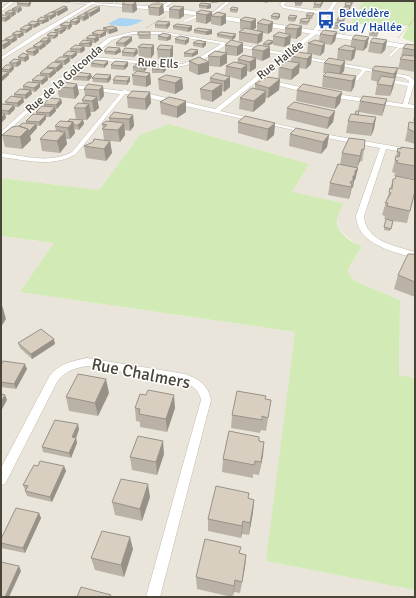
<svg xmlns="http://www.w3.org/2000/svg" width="416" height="598" viewBox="0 0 416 598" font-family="Signika,sans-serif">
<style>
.residential{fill:#eae5da}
.green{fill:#d2eab5}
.water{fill:#a9d4f2}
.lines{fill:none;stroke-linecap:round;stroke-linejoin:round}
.service-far1-casing{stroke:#c2bbae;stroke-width:2.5}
.service-casing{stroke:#c2bbae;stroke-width:3.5}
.minor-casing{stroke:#c2bbae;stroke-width:1}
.tertiary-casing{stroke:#c2bbae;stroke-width:1}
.path{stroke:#c4b79f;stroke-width:1;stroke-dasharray:1 1;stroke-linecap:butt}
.service-far1{stroke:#fff;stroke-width:2}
.service{stroke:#fff;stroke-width:3}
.minor{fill:#fff;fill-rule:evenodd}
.tertiary{fill:#fff;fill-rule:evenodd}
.wall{fill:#bab2a6}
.shaded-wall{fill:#979187}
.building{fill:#d8cfc1;stroke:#979187}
.labels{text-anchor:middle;stroke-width:3;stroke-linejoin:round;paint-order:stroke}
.far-transit-label{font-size:12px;fill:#164399;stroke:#fff;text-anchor:start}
.far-street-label{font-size:12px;fill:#4b4439;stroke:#fff}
.near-street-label{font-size:17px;fill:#4b4439;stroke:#fff}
</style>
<rect width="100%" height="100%" fill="#f6f3ec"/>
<!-- residential -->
<path class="residential" d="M 1,1 L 363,1 L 343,37 L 415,50 L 415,378 L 399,375 L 400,300 L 355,281 L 350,276 L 348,269 L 362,248 L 343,234 L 338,227 L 337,219 L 292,192 L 309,164 L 169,124 L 140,135 L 99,190 L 1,178 Z
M 1,236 L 54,243 L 21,292 L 295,332 L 267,561 L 415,590 L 415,597 L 1,597 Z"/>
<!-- green -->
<path class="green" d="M 363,1 L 415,1 L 415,43 L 402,38 L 409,26 C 399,25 391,29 380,29 L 380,26 L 351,23 Z
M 169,124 L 309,164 L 292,192 L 343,203 C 341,208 338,214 337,219 C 335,233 352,242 362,247 L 348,269 L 350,276 L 355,281 L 400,300 L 399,375 L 415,378 L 415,590 L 266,561 L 295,332 L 20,292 L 54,243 L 1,236 L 1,178 L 99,190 L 140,135 Z"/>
<!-- water -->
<path class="water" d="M 119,18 L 122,18 L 143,20 C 131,28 121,27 108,24 Z"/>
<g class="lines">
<!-- service-far1 casing -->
<g class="service-far1-casing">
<path id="service-far1" d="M 185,21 L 200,15
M 390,56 L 400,46"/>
</g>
<!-- service casing -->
<g class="service-casing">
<path id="service" d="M 357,79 L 365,69
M 395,82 L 411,85"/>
</g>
<!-- minor casing -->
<g class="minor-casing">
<path id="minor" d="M 11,1 L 15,1 L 1,12 L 1,9 Z
M 93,1 L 96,2 L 1,60 L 1,57 L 37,33 Z
M 114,1 L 119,1 L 112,4 Z
M 169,1 L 174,1 L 163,9 L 161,9 L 161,7 Z
M 227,1 L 231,1 L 213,16 L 211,16 L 211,14 Z
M 283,1 L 287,1 L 284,4 L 285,6 L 326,12 L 334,1 L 338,1 L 315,35 L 291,54 L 409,76 L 415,81 L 408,104 L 415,105 L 415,109 L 329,97 L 326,95 L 329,93 L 403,104 L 409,81 L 405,78 L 288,56 L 220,111 L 307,131 L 307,133 L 145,97 L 125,94 L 76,154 C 53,168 26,160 1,157 L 1,153 C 24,156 50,164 72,152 L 120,94 L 65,87 L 65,85 L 67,84 L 122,91 L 125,89 L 127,91 L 145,93 L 215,109 L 283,55 L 226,45 L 201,61 L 182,66 L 87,60 L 1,137 L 1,132 L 78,62 L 108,38 L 132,32 L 164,32 L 286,53 L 311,33 L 324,15 L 283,8 L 280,4 ZM 132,34 L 164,34 L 221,44 L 197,59 L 182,64 L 91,57 L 112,40 Z
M 269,80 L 309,89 L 312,91 L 309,93 L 267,83 L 267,81 Z
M 318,133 L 415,150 L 415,154 L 386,149 L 364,216 C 365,241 395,246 415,252 L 415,258 C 393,252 357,244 356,216 L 380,148 L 316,136 L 316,134 Z
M 87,358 L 185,374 C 199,379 208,385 211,400 L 160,597 L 146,597 L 201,400 C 199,390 193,386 184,382 L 87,366 C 75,368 64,371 57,382 L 5,484 L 1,485 L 1,468 L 49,377 C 58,364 72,361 87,358 Z"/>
</g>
<!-- tertiary casing -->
<g class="tertiary-casing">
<path id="tertiary" d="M 55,1 L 167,7 L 415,46 L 415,50 L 167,11 Z"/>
</g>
<!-- path -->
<path class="path" d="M 146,28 L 166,16
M 398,38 L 415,18"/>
<!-- service-far1 -->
<use href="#service-far1" class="service-far1"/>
<!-- service -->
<use href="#service" class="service"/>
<!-- minor -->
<use href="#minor" class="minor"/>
<!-- tertiary -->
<use href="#tertiary" class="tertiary"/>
</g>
<!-- wall -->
<path class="wall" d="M 31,1 L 31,4 L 29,7 L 17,6 L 17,3 Z
M 153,1 L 162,1 L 159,3 L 153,2 Z
M 211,1 L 219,1 L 217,3 L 211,3 Z
M 262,1 L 270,1 L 267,3 L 262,2 Z
M 296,1 L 304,1 L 303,2 L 301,6 L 295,6 L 295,3 Z
M 316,1 L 324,1 L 320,8 L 313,8 L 314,4 Z
M 347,1 L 354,1 L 345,19 L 343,24 L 341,24 L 340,29 L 333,29 L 334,25 L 336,23 L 337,20 L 343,11 L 345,5 Z
M 136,2 L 137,10 L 133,13 L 122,12 L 122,4 Z
M 201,3 L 211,8 L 207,9 L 199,8 L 199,5 Z
M 163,4 L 164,13 L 159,16 L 149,15 L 148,7 Z
M 21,7 L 22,10 L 18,13 L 15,12 L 16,14 L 11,17 L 11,18 L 5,22 L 1,21 L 1,16 L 6,15 L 5,13 L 12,11 L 12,9 Z
M 67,7 L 68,10 L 58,16 L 56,15 L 56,16 L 50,20 L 49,19 L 49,21 L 42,24 L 39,24 L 40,25 L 34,28 L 32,28 L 32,29 L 26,33 L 23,33 L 24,35 L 19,38 L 17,38 L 17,40 L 12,43 L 10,43 L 11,44 L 4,49 L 1,49 L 1,42 L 6,41 L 5,39 L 13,36 L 12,34 L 20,31 L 20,29 L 28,25 L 28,24 L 37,22 L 37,20 L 45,18 L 44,16 L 52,13 L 52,12 Z
M 184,7 L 184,16 L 179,19 L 169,18 L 169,9 Z
M 238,8 L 238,11 L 237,13 L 230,12 L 230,9 Z
M 100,10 L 100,11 L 90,17 L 89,16 L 89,18 L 84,21 L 80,20 L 80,22 L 76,25 L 72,25 L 72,26 L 69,30 L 66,29 L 66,30 L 61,34 L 58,34 L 58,36 L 54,39 L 50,39 L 51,41 L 47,45 L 46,45 L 46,46 L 40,50 L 38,50 L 39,52 L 34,56 L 29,55 L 29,59 L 25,62 L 21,61 L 21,64 L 17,67 L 13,67 L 14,69 L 10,73 L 9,73 L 9,75 L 2,71 L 2,69 L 10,65 L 9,63 L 18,60 L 18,57 L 27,54 L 26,51 L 33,48 L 33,46 L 41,42 L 40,41 L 48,38 L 47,35 L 55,32 L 54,30 L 61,28 L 60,25 L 70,22 L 70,21 L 78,19 L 77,17 L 85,14 L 84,13 Z
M 196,13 L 212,15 L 226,14 L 226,23 L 221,26 L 211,24 L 211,21 L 206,24 L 196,22 Z
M 308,13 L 313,17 L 312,19 L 310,19 L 310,21 L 307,25 L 299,24 L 300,21 L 306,18 L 306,15 Z
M 271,16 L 280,17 L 277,20 L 271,19 Z
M 297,16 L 296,19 L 294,22 L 288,21 L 288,18 Z
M 256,19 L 256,28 L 252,30 L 257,31 L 257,23 L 273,22 L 272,31 L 268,34 L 263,33 L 262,41 L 257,44 L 239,41 L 239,32 L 242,30 L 240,29 L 240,20 Z
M 155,25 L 170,25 L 167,29 L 155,28 Z
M 173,26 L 192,26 L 192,30 L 188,32 L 173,29 Z
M 302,26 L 301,35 L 296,39 L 290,38 L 290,44 L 284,47 L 273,45 L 273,36 L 285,33 L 285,28 Z
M 103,28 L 118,31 L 109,34 L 106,32 L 106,35 L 100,38 L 99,38 L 99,40 L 95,43 L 92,43 L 92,45 L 90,47 L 84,47 L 85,50 L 81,53 L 77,53 L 77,55 L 72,59 L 70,59 L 70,61 L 65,65 L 62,65 L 63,67 L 57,72 L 56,72 L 56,73 L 50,78 L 48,78 L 48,80 L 42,85 L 40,84 L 40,87 L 35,92 L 31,91 L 32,94 L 26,99 L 23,99 L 24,102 L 18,107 L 15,107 L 15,109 L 9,115 L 5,115 L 6,118 L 1,123 L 1,105 L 6,104 L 5,102 L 14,97 L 14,94 L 23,89 L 23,86 L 32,82 L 32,80 L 40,75 L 40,73 L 47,68 L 47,67 L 56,63 L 55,61 L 63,57 L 63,55 L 71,51 L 70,49 L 80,46 L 79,44 L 87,41 L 86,38 L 92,36 L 92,33 L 103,31 Z
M 380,28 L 379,32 L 377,37 L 369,36 L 369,32 Z
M 194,30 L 212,30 L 212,34 L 206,35 L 194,33 Z
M 138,32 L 150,32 L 151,39 L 139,39 Z
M 337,32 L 335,41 L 331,45 L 325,44 L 324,52 L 320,56 L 307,53 L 308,43 L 319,41 L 320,34 Z
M 217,34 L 236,34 L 235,38 L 232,40 L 217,37 Z
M 171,35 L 171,39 L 167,41 L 158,40 L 158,36 Z
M 132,37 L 132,41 L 125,47 L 116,46 L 116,43 Z
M 369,37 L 367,47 L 363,51 L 356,50 L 354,58 L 351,61 L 337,59 L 338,49 L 350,47 L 352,39 Z
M 175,39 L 189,42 L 185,45 L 175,43 Z
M 231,40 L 243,52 L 237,56 L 227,55 L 227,63 L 220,67 L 209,66 L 209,72 L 198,75 L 189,71 L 189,61 L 208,61 L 208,56 L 225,53 L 225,45 Z
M 387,40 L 385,50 L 381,54 L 368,52 L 370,42 Z
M 273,41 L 273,43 L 268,46 L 263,45 L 263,44 Z
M 193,43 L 206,45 L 203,48 L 193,46 Z
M 154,45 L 154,54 L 151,58 L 139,57 L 138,47 Z
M 258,45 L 270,57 L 262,61 L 256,59 L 256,68 L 250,72 L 247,71 L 247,75 L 241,80 L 230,77 L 230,87 L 224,92 L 222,91 L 222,95 L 212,102 L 201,99 L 200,89 L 210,82 L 210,78 L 225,75 L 226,66 L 237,63 L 238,59 L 252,57 L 252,49 Z
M 415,45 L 415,72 L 398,69 L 403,48 Z
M 173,46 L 173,56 L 170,60 L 158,59 L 157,49 Z
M 120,48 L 121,52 L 115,55 L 105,54 L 104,51 Z
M 137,49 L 138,53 L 134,57 L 122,56 L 122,52 Z
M 198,50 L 198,54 L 192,57 L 184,57 L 184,53 Z
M 312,54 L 311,64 L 306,69 L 299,68 L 299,73 L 291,80 L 278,78 L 279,67 L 291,61 L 291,56 Z
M 108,61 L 108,64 L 104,68 L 91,67 L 91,63 Z
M 345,61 L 344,71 L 341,74 L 356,76 L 354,87 L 351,92 L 322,87 L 323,76 L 326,73 L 323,73 L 324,63 Z
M 128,62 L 128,66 L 124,70 L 111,69 L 111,65 Z
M 133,67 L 147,68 L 144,72 L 133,71 Z
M 398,68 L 393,88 L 390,96 L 375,95 L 377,84 L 378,82 L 371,80 L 372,70 Z
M 152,69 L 166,70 L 163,73 L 152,73 Z
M 150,73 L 151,84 L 146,87 L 133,85 L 132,75 Z
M 111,75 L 111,79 L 108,83 L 93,82 L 92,78 Z
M 73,76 L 92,77 L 88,81 L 73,80 Z
M 182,78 L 183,89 L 175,94 L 159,90 L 158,79 Z
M 280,79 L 279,90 L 268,98 L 266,98 L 265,102 L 253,112 L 239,109 L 240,98 L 255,89 L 255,84 Z
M 113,80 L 130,81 L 127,85 L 113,84 Z
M 77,84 L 79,94 L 75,99 L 59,97 L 57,87 Z
M 103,86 L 104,96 L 100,101 L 97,101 L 99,108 L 94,112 L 90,112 L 91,115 L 87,120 L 79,120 L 83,120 L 84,124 L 79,130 L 74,129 L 75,133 L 70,139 L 66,139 L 67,144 L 60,153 L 42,151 L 40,139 L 56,131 L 55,126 L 68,121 L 76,119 L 74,108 L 83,104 L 82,100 L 85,96 L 84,89 Z
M 297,90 L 342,92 L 340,103 L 335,109 L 296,101 Z
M 150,92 L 151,103 L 146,110 L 128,108 L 127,97 Z
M 169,97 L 186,112 L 177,118 L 161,114 L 160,102 Z
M 61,99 L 62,103 L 57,109 L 55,109 L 56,111 L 50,117 L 46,117 L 46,119 L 40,126 L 37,126 L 37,128 L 30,135 L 31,140 L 22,149 L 5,147 L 2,135 L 26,123 L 26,121 L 36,114 L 36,112 L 44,106 L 44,104 Z
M 387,99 L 384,110 L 382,116 L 359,112 L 359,115 L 376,117 L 374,129 L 371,136 L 346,133 L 348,121 L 358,111 L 360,101 Z
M 287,108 L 335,111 L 333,122 L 327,129 L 286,119 Z
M 415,112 L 415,121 L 413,121 Z
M 133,115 L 134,126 L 130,131 L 125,130 L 125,135 L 120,142 L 110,141 L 112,153 L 106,161 L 86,158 L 84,146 L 104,140 L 102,124 L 109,122 L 109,118 Z
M 238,122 L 275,123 L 274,135 L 267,141 L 238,133 Z
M 409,122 L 415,123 L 415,144 L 405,141 Z
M 290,134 L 329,135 L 327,147 L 321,154 L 289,146 Z
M 349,138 L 364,150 L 362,162 L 360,161 L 357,168 L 340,165 L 342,153 Z
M 398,148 L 415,149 L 415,191 L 407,223 L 393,221 L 390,231 L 384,230 L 386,219 L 384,219 L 385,216 L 382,215 L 393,179 L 413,180 L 414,179 L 394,176 L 395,173 L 392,172 Z
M 358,168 L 355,180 L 354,181 L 353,187 L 352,188 L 349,199 L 328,195 L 330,183 Z
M 415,255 L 415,297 L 394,289 L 398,275 Z
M 18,343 L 55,344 L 32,359 L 20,348 Z
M 1,365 L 27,369 L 16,389 L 1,387 Z
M 109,393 L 98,416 L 69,411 L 66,397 Z
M 266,400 L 271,400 L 266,431 L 261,430 L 260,433 L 231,428 L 232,415 Z
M 135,408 L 175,408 L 167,432 L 140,427 L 140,422 L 136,421 Z
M 79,429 L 76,438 L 77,443 L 71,458 L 43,452 L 42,447 Z
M 259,441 L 264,442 L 259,475 L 253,474 L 253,478 L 222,472 L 223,459 Z
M 164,454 L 157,475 L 132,470 L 130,457 Z
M 38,466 L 64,466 L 66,471 L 52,502 L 27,496 L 25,491 L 25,490 L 23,485 Z
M 150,497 L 142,521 L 115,515 L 112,502 Z
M 248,498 L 254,500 L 253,512 L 249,535 L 242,534 L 241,538 L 208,531 L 208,519 Z
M 39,513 L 41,518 L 25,553 L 1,548 L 1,539 Z
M 133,549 L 124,577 L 95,570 L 91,558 Z
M 246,555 L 245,567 L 240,593 L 234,592 L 232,597 L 197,589 L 196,577 Z"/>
<!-- shaded-wall -->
<path class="shaded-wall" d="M 31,1 L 31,4 L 29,7 L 28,4 Z
M 323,1 L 324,1 L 320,8 L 320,5 Z
M 136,2 L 137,10 L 133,13 L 132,5 Z
M 163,4 L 164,13 L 159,16 L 159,8 Z
M 211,4 L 211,8 L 207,9 L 207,6 Z
M 21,7 L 22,10 L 18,13 L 18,9 Z
M 67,7 L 68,10 L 58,16 L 57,12 Z
M 100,7 L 100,11 L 90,17 L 90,13 Z
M 184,7 L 184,16 L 179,19 L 179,10 Z
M 15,11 L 16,14 L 12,17 L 11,13 Z
M 212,12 L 212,16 L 211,16 L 211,21 L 206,24 L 206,15 Z
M 56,13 L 56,16 L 50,20 L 50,16 Z
M 88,14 L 89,18 L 84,21 L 83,17 Z
M 226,14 L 226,23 L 221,26 L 221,17 Z
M 280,14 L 280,17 L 277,20 L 278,17 Z
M 10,15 L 11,18 L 5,22 L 5,18 Z
M 297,16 L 296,19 L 294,22 L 295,18 Z
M 48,18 L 49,21 L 42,24 L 42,21 Z
M 80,19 L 80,22 L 76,25 L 75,22 Z
M 256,19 L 256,28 L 250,31 L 251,22 Z
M 39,22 L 40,25 L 34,28 L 34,25 Z
M 170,22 L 170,25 L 167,29 L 166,25 Z
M 273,22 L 272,31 L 268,34 L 268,25 Z
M 71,23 L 72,26 L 69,30 L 68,26 Z
M 32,26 L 32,29 L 26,33 L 26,30 Z
M 192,26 L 192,30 L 188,32 L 188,28 Z
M 302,26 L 301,35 L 296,39 L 297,29 Z
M 66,27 L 66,30 L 61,34 L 60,31 Z
M 117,28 L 118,31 L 109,34 L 109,30 Z
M 212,30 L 212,34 L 206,35 L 206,32 Z
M 106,31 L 106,35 L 100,38 L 100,35 Z
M 23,32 L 24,35 L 19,38 L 18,35 Z
M 263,32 L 262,41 L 257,44 L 258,35 Z
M 337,32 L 335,41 L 331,45 L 333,36 Z
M 58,33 L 58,36 L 54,39 L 54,36 Z
M 236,34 L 235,38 L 232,40 L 232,37 Z
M 171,35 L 171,39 L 167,41 L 167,38 Z
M 291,35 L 290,44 L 284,47 L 285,38 Z
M 16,36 L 17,40 L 12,43 L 11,40 Z
M 98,36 L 99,40 L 95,43 L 94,39 Z
M 132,37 L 132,41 L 125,47 L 124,43 Z
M 369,37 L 367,47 L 363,51 L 365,41 Z
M 50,38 L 51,41 L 47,45 L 46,41 Z
M 189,38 L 189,42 L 185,45 L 185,41 Z
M 387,40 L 385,50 L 381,54 L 383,44 Z
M 10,41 L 11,44 L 4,49 L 3,45 Z
M 92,41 L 92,45 L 90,47 L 89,43 Z
M 273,41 L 273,43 L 268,46 L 268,44 Z
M 45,42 L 46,46 L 40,50 L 39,47 Z
M 206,42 L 206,45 L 203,48 L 202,44 Z
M 243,43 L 243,52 L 237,56 L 237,47 Z
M 325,43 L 324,52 L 320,56 L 322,46 Z
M 154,45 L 154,54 L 151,58 L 151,48 Z
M 84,46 L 85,50 L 81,53 L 80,49 Z
M 173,46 L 173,56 L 170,60 L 170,50 Z
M 270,47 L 270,57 L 262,61 L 263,51 Z
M 38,48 L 39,52 L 34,56 L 33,52 Z
M 120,48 L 121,52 L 115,55 L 115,52 Z
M 356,48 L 354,58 L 351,61 L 352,51 Z
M 137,49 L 138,53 L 134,57 L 134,53 Z
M 198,50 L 198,54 L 192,57 L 192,54 Z
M 77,52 L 77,55 L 72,59 L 71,56 Z
M 227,53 L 227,63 L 220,67 L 220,57 Z
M 312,54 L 311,64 L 306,69 L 307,59 Z
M 28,55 L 29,59 L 25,62 L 24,58 Z
M 69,57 L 70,61 L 65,65 L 64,61 Z
M 256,58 L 256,68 L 250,72 L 250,62 Z
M 21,60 L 21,64 L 17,67 L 16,63 Z
M 108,61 L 108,64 L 104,68 L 104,65 Z
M 345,61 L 344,71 L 339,76 L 341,66 Z
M 128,62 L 128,66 L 124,70 L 124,66 Z
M 209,62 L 209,72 L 198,75 L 198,65 Z
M 62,63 L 63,67 L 57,72 L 56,68 Z
M 300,63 L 299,73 L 291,80 L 292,70 Z
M 147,64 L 147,68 L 144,72 L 144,68 Z
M 13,65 L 14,69 L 10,73 L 9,70 Z
M 247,65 L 247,75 L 241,80 L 241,69 Z
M 165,66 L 166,70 L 163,73 L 163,70 Z
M 398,68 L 393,88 L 390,96 L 394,74 Z
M 55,69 L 56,73 L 50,78 L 49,74 Z
M 9,72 L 9,75 L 1,82 L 1,77 Z
M 150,73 L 151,84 L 146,87 L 146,77 Z
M 91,74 L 92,77 L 88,81 L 87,77 Z
M 111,75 L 111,79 L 108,83 L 107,79 Z
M 47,76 L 48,80 L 42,85 L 41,81 Z
M 356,76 L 354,87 L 351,92 L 352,81 Z
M 130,77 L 130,81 L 127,85 L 127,81 Z
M 230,77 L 230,87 L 224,92 L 224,81 Z
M 182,78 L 183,89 L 175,94 L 175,83 Z
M 280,79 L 279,90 L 268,98 L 269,88 Z
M 40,83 L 40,87 L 35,92 L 34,88 Z
M 77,84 L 79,94 L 75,99 L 73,88 Z
M 222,84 L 222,95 L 212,102 L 212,91 Z
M 103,86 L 104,96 L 100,101 L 99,90 Z
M 31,90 L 32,94 L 26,99 L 25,95 Z
M 266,91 L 265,102 L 253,112 L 254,101 Z
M 150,92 L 151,103 L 146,110 L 145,99 Z
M 342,92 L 340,103 L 335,109 L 336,98 Z
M 97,97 L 99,108 L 94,112 L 92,101 Z
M 23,98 L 24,102 L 18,107 L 17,103 Z
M 61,99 L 62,103 L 57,109 L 56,105 Z
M 387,99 L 384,110 L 382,116 L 384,105 Z
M 186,101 L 186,112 L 177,118 L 177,107 Z
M 89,104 L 91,115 L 87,120 L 85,108 Z
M 14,105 L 15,109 L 9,115 L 8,111 Z
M 55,107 L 56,111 L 50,117 L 49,113 Z
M 335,111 L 333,122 L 327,129 L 329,118 Z
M 5,114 L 6,118 L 1,123 L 1,117 Z
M 46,115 L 46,119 L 40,126 L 39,122 Z
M 133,115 L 134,126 L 130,131 L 129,119 Z
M 376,117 L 374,129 L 371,136 L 373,124 Z
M 83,120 L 84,124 L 79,130 L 78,125 Z
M 73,122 L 75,133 L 70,139 L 68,128 Z
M 124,123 L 125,135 L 120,142 L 118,130 Z
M 275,123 L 274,135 L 267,141 L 268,129 Z
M 36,124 L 37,128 L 30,136 L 29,131 Z
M 28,129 L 31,140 L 22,149 L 20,137 Z
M 61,131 L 62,136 L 65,132 L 67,144 L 60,153 L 57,141 L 60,132 Z
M 329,135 L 327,147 L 321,154 L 323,142 Z
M 110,141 L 112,153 L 106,161 L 104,149 Z
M 362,149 L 360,161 L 357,168 L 360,156 Z
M 358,168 L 355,180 L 354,181 L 353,187 L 352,188 L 353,181 L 353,176 L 355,171 Z
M 352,184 L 350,196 L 349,199 L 351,187 Z
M 2,305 L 6,319 L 1,327 L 1,307 Z
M 54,339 L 55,344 L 32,359 L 31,354 Z
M 25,364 L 27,369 L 16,389 L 14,384 Z
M 106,379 L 109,393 L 98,416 L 95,403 Z
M 5,395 L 7,400 L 1,411 L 1,402 Z
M 174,395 L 175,408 L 167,432 L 166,419 Z
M 78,424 L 79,429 L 76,438 L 77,443 L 71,458 L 69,453 L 72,437 Z
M 163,441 L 164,454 L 157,475 L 156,462 Z
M 264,442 L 263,456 L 259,475 L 261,462 Z
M 64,466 L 66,471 L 52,502 L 50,497 Z
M 148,484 L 150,497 L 142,521 L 140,509 Z
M 254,500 L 253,512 L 249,535 L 250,523 Z
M 39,513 L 41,518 L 25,553 L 23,548 Z
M 243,521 L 242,534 L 241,538 L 242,526 Z
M 130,537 L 133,549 L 124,577 L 121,565 Z
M 246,555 L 245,567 L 240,593 L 242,582 Z
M 19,566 L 21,571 L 9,597 L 5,597 Z
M 235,580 L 234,592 L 233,597 L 234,586 Z"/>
<!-- building -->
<path class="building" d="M 19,1 L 31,1 L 28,4 L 17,3 Z
M 126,1 L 129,1 L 136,2 L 132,5 L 122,4 Z
M 296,1 L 303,1 L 301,3 L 295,3 Z
M 316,1 L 323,1 L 320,5 L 314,4 Z
M 346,2 L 352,2 L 350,6 L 345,5 Z
M 201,3 L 211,4 L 207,6 L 199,5 Z
M 152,4 L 163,4 L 159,8 L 148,7 Z
M 64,6 L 67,7 L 57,12 L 52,12 Z
M 174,6 L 184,7 L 179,10 L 169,9 Z
M 16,7 L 21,7 L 18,9 L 12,9 Z
M 96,7 L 100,7 L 99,8 L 90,13 L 84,13 Z
M 232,7 L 238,8 L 237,10 L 230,9 Z
M 344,7 L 350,7 L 349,10 L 343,10 Z
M 10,10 L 15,11 L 11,13 L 5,13 Z
M 201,10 L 212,12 L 206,15 L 196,13 Z
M 342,11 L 348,12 L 346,15 L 340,15 Z
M 51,12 L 56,13 L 50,16 L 44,16 Z
M 217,12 L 226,14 L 221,17 L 211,16 Z
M 274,13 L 280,14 L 278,17 L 271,16 Z
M 308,13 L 314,13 L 312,16 L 306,15 Z
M 83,14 L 88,14 L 83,17 L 77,17 Z
M 3,15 L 10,15 L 5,18 L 1,18 L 1,16 Z
M 290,15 L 297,16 L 295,18 L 288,18 Z
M 339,16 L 345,17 L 343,21 L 337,20 Z
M 41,17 L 48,18 L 42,21 L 37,20 Z
M 245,17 L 256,19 L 251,22 L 240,20 Z
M 75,18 L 80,19 L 75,22 L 70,21 Z
M 310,18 L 308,22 L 300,21 L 301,19 Z
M 263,19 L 273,22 L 268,25 L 257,23 Z
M 32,21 L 39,22 L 34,25 L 28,24 Z
M 158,21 L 170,22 L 166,25 L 155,25 Z
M 66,22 L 71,23 L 68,26 L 60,25 Z
M 335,23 L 342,23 L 340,26 L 334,25 Z
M 177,24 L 192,26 L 188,28 L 173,26 Z
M 290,24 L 302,26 L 297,29 L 285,28 Z
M 26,25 L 32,26 L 26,30 L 20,29 Z
M 112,26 L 117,28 L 109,30 L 103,28 Z
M 66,27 L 60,31 L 54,30 Z
M 372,27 L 380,28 L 377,33 L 369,32 Z
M 198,28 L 212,30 L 206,32 L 194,30 Z
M 245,28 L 263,32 L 258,35 L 239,32 Z
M 98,30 L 106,31 L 100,35 L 92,33 Z
M 324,30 L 337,32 L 333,36 L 320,34 Z
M 17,31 L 23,32 L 18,35 L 12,34 Z
M 51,32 L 58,33 L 54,36 L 47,35 Z
M 138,32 L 150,32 L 150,35 L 138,35 Z
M 221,32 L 236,34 L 232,37 L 217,34 Z
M 279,32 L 291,35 L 285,38 L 273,36 Z
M 163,33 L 171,35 L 167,38 L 158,36 Z
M 90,35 L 98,36 L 94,39 L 86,38 Z
M 355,35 L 369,37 L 365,41 L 352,39 Z
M 11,36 L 16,36 L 11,40 L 5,39 Z
M 180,36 L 189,38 L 185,41 L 175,39 Z
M 123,37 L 132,37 L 124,43 L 116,43 Z
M 44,38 L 50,38 L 46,41 L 40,41 Z
M 373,38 L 387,40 L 383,44 L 370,42 Z
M 4,40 L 10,41 L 3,45 L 1,45 L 1,42 Z
M 83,40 L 92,41 L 89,43 L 79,44 Z
M 198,40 L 206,42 L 202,44 L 193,43 Z
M 231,40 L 243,43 L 237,47 L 225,45 Z
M 268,40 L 273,41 L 268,44 L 263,44 Z
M 315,40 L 325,43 L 322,46 L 308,43 Z
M 39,42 L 45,42 L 39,47 L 33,46 Z
M 142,44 L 154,45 L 151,48 L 138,47 Z
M 406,44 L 415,45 L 415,50 L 403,48 Z
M 75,45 L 84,46 L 80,49 L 70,49 Z
M 160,45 L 173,46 L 170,50 L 157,49 Z
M 258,45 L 270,47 L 263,51 L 252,49 Z
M 345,45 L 356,48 L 352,51 L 338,49 Z
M 108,47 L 120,48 L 115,52 L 104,51 Z
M 31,48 L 38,48 L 33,52 L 26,51 Z
M 125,48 L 137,49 L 134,53 L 122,52 Z
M 191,49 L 198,50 L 192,54 L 184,53 Z
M 68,51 L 77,52 L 71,56 L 63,55 Z
M 215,51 L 227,53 L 220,57 L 208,56 Z
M 297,52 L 312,54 L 307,59 L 291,56 Z
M 23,53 L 28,55 L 24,58 L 18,57 Z
M 243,55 L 256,58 L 250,62 L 238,59 Z
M 403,55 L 415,56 L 415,61 L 400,59 Z
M 60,57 L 69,57 L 64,61 L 55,61 Z
M 199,57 L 209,62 L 198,65 L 189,61 Z
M 329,58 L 345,61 L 341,66 L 324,63 Z
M 14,59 L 21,60 L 16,63 L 9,63 Z
M 95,60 L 108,61 L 104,65 L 91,63 Z
M 115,61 L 128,62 L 124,66 L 111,65 Z
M 287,61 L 300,63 L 292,70 L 279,67 Z
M 53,62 L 62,63 L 56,68 L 47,67 Z
M 234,62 L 247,65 L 241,69 L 226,66 Z
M 138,63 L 147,64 L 144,68 L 133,67 Z
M 157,64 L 165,66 L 163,70 L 152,69 Z
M 6,65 L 13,65 L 9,70 L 2,69 Z
M 375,66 L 398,68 L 394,74 L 372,70 Z
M 46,68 L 55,69 L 49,74 L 40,73 Z
M 1,71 L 9,72 L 1,77 Z
M 137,71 L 150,73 L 146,77 L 132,75 Z
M 77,72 L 91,74 L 87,77 L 73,76 Z
M 327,72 L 356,76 L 352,81 L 323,76 Z
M 216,73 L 230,77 L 224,81 L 210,78 Z
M 96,74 L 111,75 L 107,79 L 92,78 Z
M 38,75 L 47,76 L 41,81 L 32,80 Z
M 166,75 L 182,78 L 175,83 L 158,79 Z
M 116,76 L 130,77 L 127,81 L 113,80 Z
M 381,76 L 395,78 L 392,86 L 377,84 Z
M 267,77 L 280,79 L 269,88 L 255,84 Z
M 28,82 L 40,83 L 34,88 L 23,86 Z
M 62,82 L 77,84 L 73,88 L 57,87 Z
M 210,82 L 222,84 L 212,91 L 200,89 Z
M 88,84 L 103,86 L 99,90 L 84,89 Z
M 303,84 L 342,92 L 336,98 L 297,90 Z
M 252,88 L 266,91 L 254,101 L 240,98 Z
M 20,89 L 31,90 L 25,95 L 14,94 Z
M 132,91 L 150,92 L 145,99 L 127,97 Z
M 86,95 L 97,97 L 92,101 L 82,100 Z
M 11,96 L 23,98 L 17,103 L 5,102 Z
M 363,96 L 387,99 L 384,105 L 360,101 Z
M 169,97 L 186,101 L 177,107 L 160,102 Z
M 49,98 L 61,99 L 56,105 L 44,104 Z
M 294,102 L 335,111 L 329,118 L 287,108 Z
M 78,103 L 89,104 L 85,108 L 74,108 Z
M 2,104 L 14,105 L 8,111 L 1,110 L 1,105 Z
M 42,106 L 55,107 L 49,113 L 36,112 Z
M 356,111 L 359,111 L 358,115 L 355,114 Z
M 114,112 L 133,115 L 129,119 L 109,118 Z
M 1,113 L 5,114 L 1,117 Z
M 33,114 L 46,115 L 39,122 L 26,121 Z
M 351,114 L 376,117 L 373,124 L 348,121 Z
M 245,116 L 275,123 L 268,129 L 238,122 Z
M 70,119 L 83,120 L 78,125 L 74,125 L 73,122 L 68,121 Z
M 60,121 L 73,122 L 68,128 L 55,126 Z
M 106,121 L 124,123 L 118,130 L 102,129 L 107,125 L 102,124 Z
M 409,122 L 415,123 L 415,132 L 408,129 Z
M 23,123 L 36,124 L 29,131 L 28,129 L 19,126 Z
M 18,126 L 28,129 L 20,137 L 2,135 L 12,127 Z
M 296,128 L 329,135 L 323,142 L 290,134 Z
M 48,131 L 61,131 L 60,132 L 65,132 L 57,141 L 40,139 Z
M 349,138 L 365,140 L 364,150 L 362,149 L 360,156 L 342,153 Z
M 94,139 L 110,141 L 104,149 L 84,146 L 93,142 Z
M 401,147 L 415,149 L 415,166 L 397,163 L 398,161 L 395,160 L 396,156 L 399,157 L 400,152 L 397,152 L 398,148 L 401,149 Z
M 338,164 L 358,168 L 355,171 L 355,175 L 353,176 L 353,181 L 351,181 L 350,183 L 352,184 L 351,187 L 330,183 Z
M 396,176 L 415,180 L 415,191 L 410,211 L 387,206 L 388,203 L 385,203 L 391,193 L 389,192 L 390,188 L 392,189 L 393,179 L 395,179 Z
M 386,219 L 393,221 L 391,229 L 384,227 Z
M 408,254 L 413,254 L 415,255 L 415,282 L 398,275 Z
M 41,329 L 54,339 L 31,354 L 18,343 Z
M 3,361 L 25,364 L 14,384 L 1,382 L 1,365 Z
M 78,374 L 106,379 L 95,403 L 66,397 Z
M 148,390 L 174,395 L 166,419 L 139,414 L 140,409 L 135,408 L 140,394 L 146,395 Z
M 237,391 L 266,396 L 265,399 L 271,400 L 268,418 L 262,416 L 262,420 L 232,415 Z
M 1,394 L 5,395 L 1,402 Z
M 55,420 L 78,424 L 72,437 L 76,438 L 69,453 L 42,447 Z
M 229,431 L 259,437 L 259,441 L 264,442 L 261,462 L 255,461 L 254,465 L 223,459 Z
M 138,436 L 163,441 L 156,462 L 130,457 Z
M 40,461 L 64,466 L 50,497 L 25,491 L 28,486 L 23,485 L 34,465 L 38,466 Z
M 121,479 L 148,484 L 140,509 L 112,502 Z
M 216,486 L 249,493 L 248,498 L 254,500 L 250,523 L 243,521 L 242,526 L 208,519 Z
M 16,508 L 39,513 L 23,548 L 1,543 L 1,539 Z
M 102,531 L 130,537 L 121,565 L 91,558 Z
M 205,539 L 241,547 L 239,553 L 246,555 L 242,582 L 235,580 L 234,586 L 196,577 Z
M 1,562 L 19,566 L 5,597 L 1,597 Z
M 81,587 L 111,595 L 110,597 L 77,597 Z"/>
<!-- icons -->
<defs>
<g id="bus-bare" transform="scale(1.38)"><path d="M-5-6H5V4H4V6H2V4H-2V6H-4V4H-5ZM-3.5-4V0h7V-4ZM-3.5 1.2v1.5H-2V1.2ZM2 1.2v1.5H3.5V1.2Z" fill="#1a4fb4" stroke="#fff" stroke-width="2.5" paint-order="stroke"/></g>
</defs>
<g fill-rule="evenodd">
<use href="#bus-bare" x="326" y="20"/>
</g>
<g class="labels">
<!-- far-transit labels -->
<g class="far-transit-label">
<text x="339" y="17">Belvédère<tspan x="339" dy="14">Sud / Hallée</tspan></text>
</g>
<!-- far-street labels -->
<g class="far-street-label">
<text transform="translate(280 60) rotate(-38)" y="4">Rue Hallée</text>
<text transform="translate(158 63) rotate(3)" y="4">Rue Ells</text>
<text transform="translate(64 79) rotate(-41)" y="4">Rue de la Golconda</text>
</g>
<!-- near-street labels -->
<g class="near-street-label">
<text transform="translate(141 373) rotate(11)" y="6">Rue Chalmers</text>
</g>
</g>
<!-- border -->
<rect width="416" height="598" fill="none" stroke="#4b4439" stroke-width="4"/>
</svg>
